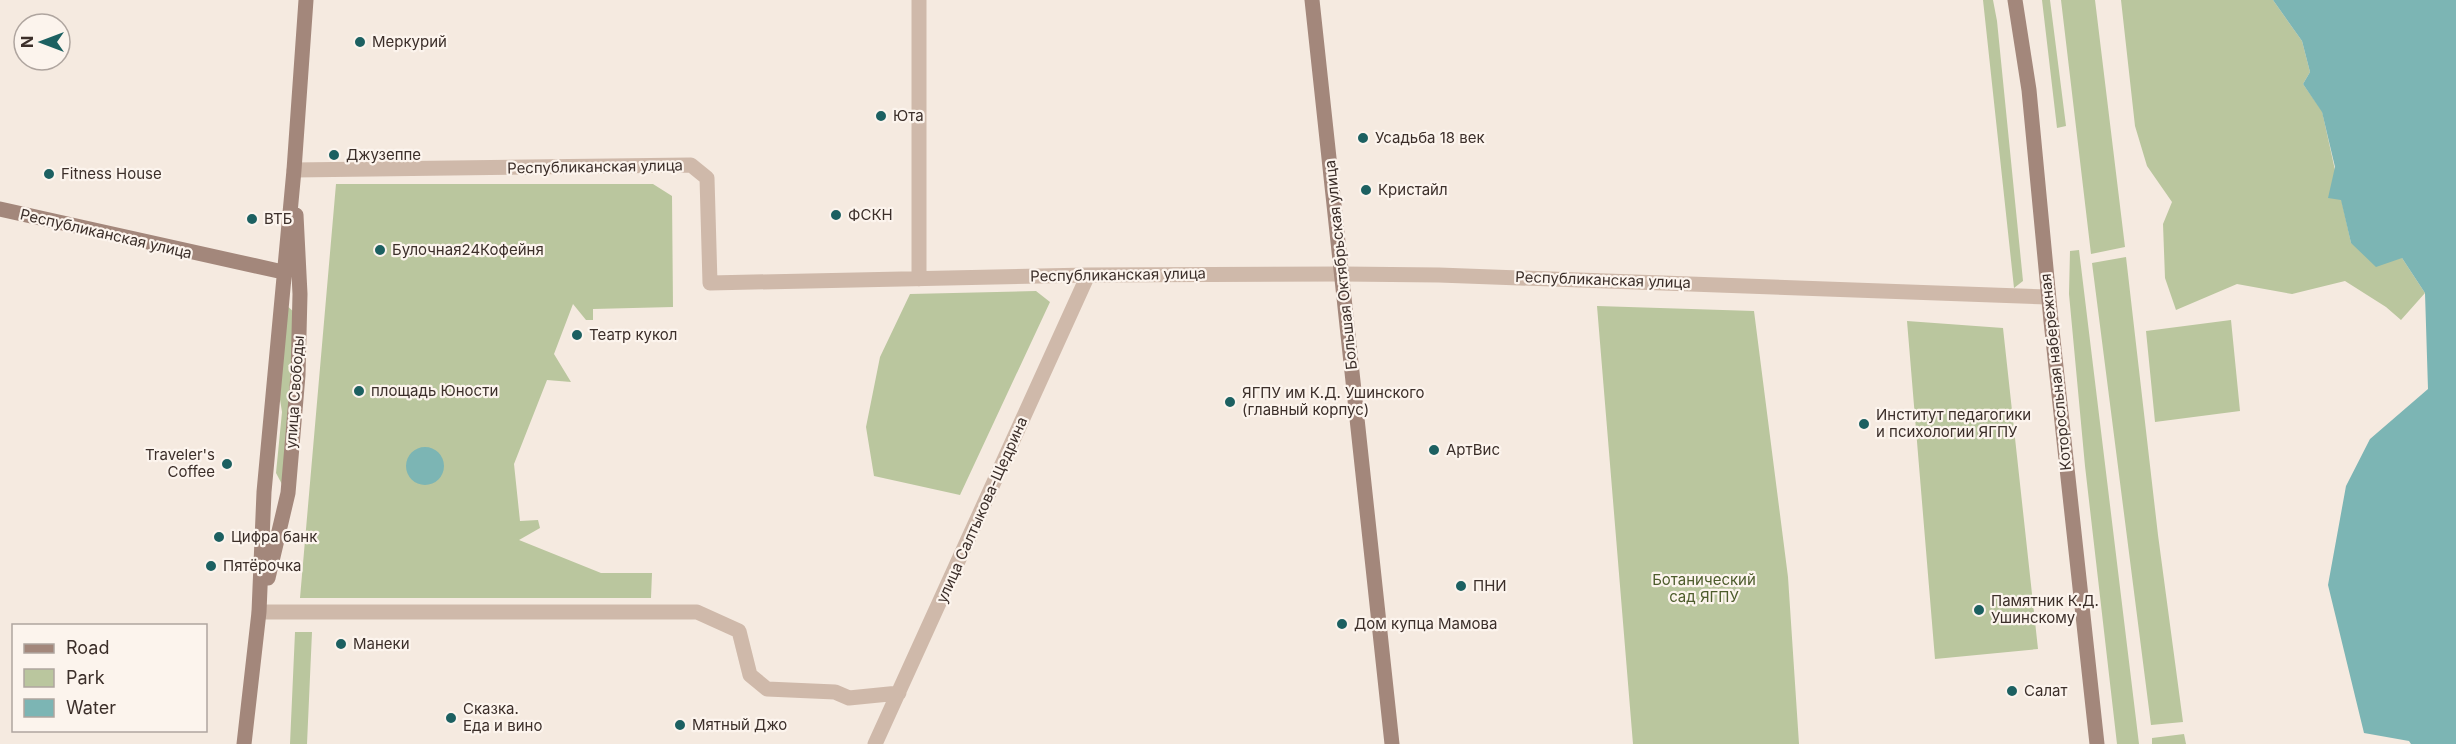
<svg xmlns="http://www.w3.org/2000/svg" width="2456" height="744" viewBox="0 0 2456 744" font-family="Inter,sans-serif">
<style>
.green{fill:#bac69e}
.water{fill:#7cb5b4}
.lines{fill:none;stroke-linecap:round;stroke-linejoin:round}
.minor{stroke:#cfb9aa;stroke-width:15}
.tertiary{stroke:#cfb9aa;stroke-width:15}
.secondary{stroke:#a3877b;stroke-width:15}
.poi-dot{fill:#1c6061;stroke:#fcf4ed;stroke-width:2}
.labels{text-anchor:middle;stroke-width:4.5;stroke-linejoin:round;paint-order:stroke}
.poi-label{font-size:15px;fill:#3c2f2a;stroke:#fcf4ed;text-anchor:start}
.street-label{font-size:15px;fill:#3c2f2a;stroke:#fcf4ed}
.park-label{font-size:15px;fill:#4d5c2c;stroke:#fcf4ed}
</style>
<rect width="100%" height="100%" fill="#f5eae0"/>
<!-- green -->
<path class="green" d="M 1983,0 L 1993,0 L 1997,21 L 2023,281 L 2014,288 Z
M 2042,0 L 2050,0 L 2066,126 L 2057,128 Z
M 2061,0 L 2095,0 L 2125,247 L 2091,254 Z
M 2121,0 L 2273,0 L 2302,41 L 2310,72 L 2303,84 L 2322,111 L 2351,243 L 2402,258 L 2425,293 L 2401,320 L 2386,307 L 2345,281 L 2292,294 L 2237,284 L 2176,310 L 2165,278 L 2163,224 L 2172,202 L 2147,166 L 2135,126 Z
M 336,184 L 653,184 L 672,196 L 673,307 L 593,309 L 593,320 L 586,320 L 573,304 L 554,354 L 571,382 L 547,380 L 514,464 L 520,521 L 538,520 L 540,528 L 519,540 L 601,573 L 652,573 L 651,598 L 300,598 Z
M 2079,250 L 2139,744 L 2117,744 L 2085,466 L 2069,294 L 2070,251 Z
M 2126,257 L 2158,535 L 2183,722 L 2151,725 L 2092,263 Z
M 1036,291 L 1050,302 L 960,495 L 874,476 L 866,427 L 880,357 L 910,294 Z
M 285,304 L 295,313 L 284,488 L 276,473 L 282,412 L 278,387 Z
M 1597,306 L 1754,311 L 1788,577 L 1799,744 L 1633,744 Z
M 2231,320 L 2240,411 L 2155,422 L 2146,331 Z
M 1907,321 L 2003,328 L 2038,649 L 1935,659 Z
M 295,632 L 312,632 L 307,744 L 290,744 Z
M 2184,734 L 2186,744 L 2152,744 L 2152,738 Z"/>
<!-- water -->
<path class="water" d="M 2273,0 L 2456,0 L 2456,744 L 2411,744 L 2409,741 L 2364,733 L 2328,585 L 2346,486 L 2370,439 L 2428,389 L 2425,293 L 2402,258 L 2376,267 L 2351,243 L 2341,200 L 2328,198 L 2335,167 L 2322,112 L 2303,84 L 2310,72 L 2302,41 Z
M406 466a19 19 0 1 1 38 0a19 19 0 1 1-38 0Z"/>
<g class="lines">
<!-- minor -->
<path class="minor" d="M 294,170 L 691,165 L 707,178 L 710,283 L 1088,275 L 1343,274
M 919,279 L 919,0
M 259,612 L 697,612 L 739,631 L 750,675 L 767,689 L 835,692 L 849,698 L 899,693
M 875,744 L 1088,275"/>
<!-- tertiary -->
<path class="tertiary" d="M 1343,274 L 1439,275 L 2048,297"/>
<!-- secondary -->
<path class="secondary" d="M 1312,0 L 1392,744
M 2015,0 L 2029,90 L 2051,321 L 2097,744
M 0,209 L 283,272
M 268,578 L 288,493 L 298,375 L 300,294 L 296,215
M 244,744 L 259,612 L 264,492 L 294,170 L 306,0"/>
</g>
<!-- markers -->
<g class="poi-dot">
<circle cx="360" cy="42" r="6"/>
<circle cx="881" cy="116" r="6"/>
<circle cx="1363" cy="138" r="6"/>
<circle cx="334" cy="155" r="6"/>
<circle cx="49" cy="174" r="6"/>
<circle cx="1366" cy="190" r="6"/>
<circle cx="836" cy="215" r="6"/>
<circle cx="252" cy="219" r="6"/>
<circle cx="380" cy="250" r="6"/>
<circle cx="577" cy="335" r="6"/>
<circle cx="359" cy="391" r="6"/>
<circle cx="1230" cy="402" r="6"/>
<circle cx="1864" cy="424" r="6"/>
<circle cx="1434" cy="450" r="6"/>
<circle cx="227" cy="464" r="6"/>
<circle cx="219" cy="537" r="6"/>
<circle cx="211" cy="566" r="6"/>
<circle cx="1461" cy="586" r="6"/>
<circle cx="1979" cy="610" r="6"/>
<circle cx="1342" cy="624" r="6"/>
<circle cx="341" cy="644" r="6"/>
<circle cx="2012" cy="691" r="6"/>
<circle cx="451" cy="718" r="6"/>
<circle cx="680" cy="725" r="6"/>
</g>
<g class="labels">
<!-- poi labels -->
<g class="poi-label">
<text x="372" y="47">Меркурий</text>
<text x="893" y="121">Юта</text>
<text x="1375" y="143">Усадьба 18 век</text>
<text x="346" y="160">Джузеппе</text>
<text x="61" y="179">Fitness House</text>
<text x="1378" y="195">Кристайл</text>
<text x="848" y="220">ФСКН</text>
<text x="264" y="224">ВТБ</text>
<text x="392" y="255">Булочная24Кофейня</text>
<text x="589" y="340">Театр кукол</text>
<text x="371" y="396">площадь Юности</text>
<text x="1242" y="398">ЯГПУ им К.Д. Ушинского<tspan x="1242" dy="17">(главный корпус)</tspan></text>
<text x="1876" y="420">Институт педагогики<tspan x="1876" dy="17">и психологии ЯГПУ</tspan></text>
<text x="1446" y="455">АртВис</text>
<text x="215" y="460" text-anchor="end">Traveler's<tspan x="215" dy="17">Coffee</tspan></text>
<text x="231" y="542">Цифра банк</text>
<text x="223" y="571">Пятёрочка</text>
<text x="1473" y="591">ПНИ</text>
<text x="1991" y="606">Памятник К.Д.<tspan x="1991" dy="17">Ушинскому</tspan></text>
<text x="1354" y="629">Дом купца Мамова</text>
<text x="353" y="649">Манеки</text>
<text x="2024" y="696">Салат</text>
<text x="463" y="714">Сказка.<tspan x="463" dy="17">Еда и вино</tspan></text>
<text x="692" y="730">Мятный Джо</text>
</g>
<!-- street labels -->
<g class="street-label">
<text transform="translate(595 167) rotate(-1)" y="5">Республиканская улица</text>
<text transform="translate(106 234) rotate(13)" y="5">Республиканская улица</text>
<text transform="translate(1341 265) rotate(-96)" y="5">Большая Октябрьская улица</text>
<text transform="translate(1118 275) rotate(-1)" y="5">Республиканская улица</text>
<text transform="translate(1603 280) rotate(2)" y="5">Республиканская улица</text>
<text transform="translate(2056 372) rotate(-96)" y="5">Которосльная набережная</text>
<text transform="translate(295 392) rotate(-86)" y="5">улица Свободы</text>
<text transform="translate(982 510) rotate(-66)" y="5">улица Салтыкова-Щедрина</text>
</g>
<!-- park labels -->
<g class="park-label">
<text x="1704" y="585">Ботанический<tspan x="1704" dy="17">сад ЯГПУ</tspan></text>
</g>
</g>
<!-- legend -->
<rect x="12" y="624" width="195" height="108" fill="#fcf4ed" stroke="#afa59f" stroke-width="1.5"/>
<rect x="24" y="644" width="30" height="9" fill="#a3877b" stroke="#afa59f" stroke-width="1.5"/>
<text x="66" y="654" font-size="18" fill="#3c2f2a">Road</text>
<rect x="24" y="669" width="30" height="18" fill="#bac69e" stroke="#afa59f" stroke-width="1.5"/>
<text x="66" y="684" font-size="18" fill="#3c2f2a">Park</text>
<rect x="24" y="699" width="30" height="18" fill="#7cb5b4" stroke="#afa59f" stroke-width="1.5"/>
<text x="66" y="714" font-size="18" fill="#3c2f2a">Water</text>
<!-- north arrow -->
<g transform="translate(42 42) rotate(270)"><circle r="28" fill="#fcf4ed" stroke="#afa59f" stroke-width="1.5"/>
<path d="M0-4.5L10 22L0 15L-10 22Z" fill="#1c6061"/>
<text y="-9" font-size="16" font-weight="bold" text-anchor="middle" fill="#3c2f2a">N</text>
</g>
</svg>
